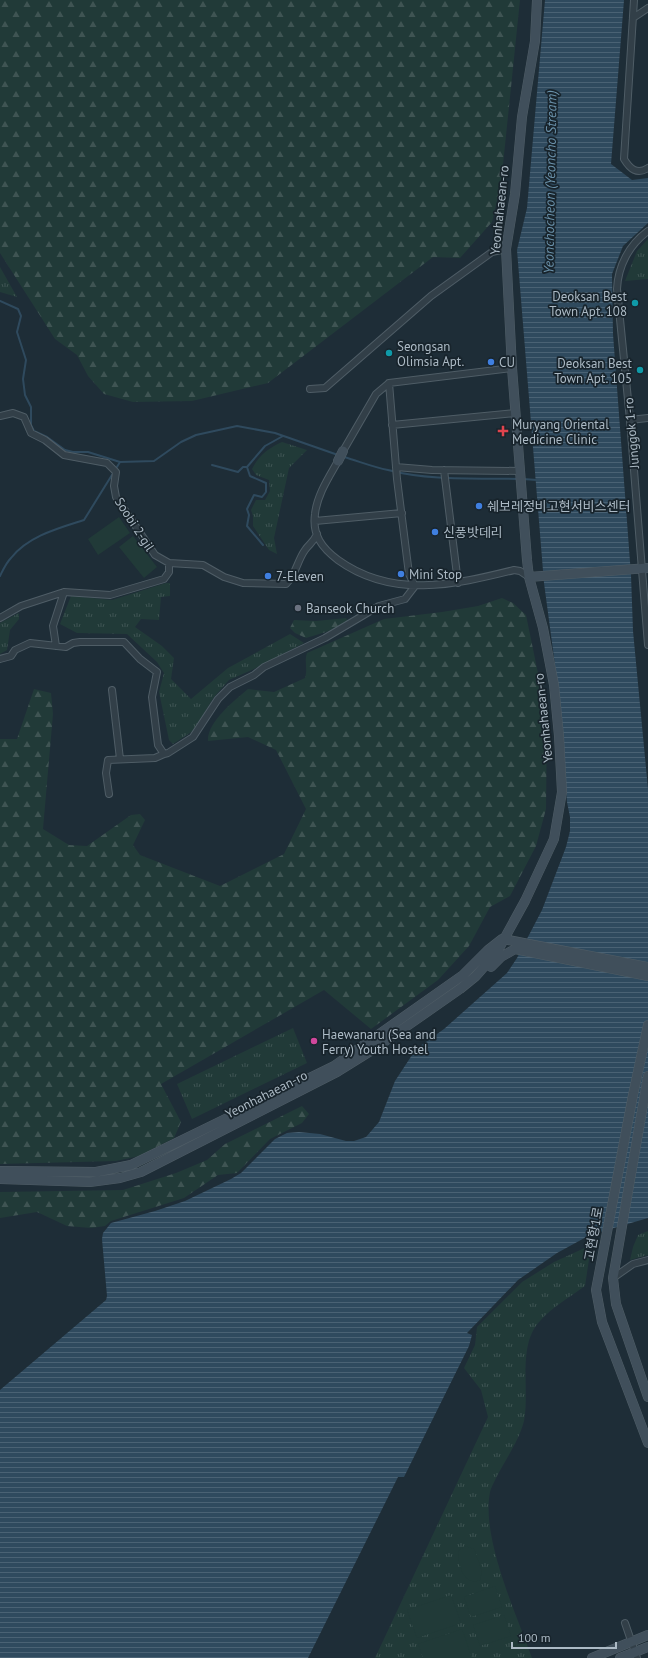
<svg xmlns="http://www.w3.org/2000/svg" width="648" height="1658" viewBox="0 0 648 1658" font-family="'PT Sans','Noto Sans KR',sans-serif">
<style>
.grass{fill:url(#grass-tufts)}
.forest{fill:url(#forest-firs)}
.pitch{fill:#213a38}
.water{fill:url(#water-rules)}
.lines{fill:none;stroke-linecap:round;stroke-linejoin:round}
.stream{stroke:#2f4a5e;stroke-width:2}
.street-casing{stroke:#4f5d66;stroke-width:8}
.secondary-casing{stroke:#4f5d66;stroke-width:10}
.street{stroke:#323f48;stroke-width:6}
.secondary{stroke:#404f5b;stroke-width:9}
.culture-dot{fill:#0f9aa8;stroke:#18242c;stroke-width:1.5}
.shop-dot{fill:#3f7fe0;stroke:#18242c;stroke-width:1.5}
.health-dot{fill:#e0444e;stroke:#18242c;stroke-width:1.5}
.worship-dot{fill:#6b7280;stroke:#18242c;stroke-width:1.5}
.hotel-dot{fill:#d1479c;stroke:#18242c;stroke-width:1.5}
.labels{text-anchor:middle;stroke-width:3.5;stroke-linejoin:round;paint-order:stroke}
.street-label{font-size:13px;fill:#acbac5;stroke:#18242c}
.poi-label{font-size:13px;fill:#acbac5;stroke:#18242c;text-anchor:start}
.water-label{font-size:14px;font-style:italic;fill:#6a91aa;stroke:#18242c}
</style>
<defs>
<pattern id="grass-tufts" width="24" height="20" patternUnits="userSpaceOnUse"><rect width="24" height="20" fill="#213a38"/><path d="M3 7l-1-3M5 7V3M7 7l1-3M15 17l-1-3M17 17v-4M19 17l1-3" fill="none" stroke="#3f5453"/></pattern>
<pattern id="forest-firs" width="22" height="20" patternUnits="userSpaceOnUse"><rect width="22" height="20" fill="#213a38"/><path d="M5 1l3.5 6h-7zM16 11l3.5 6h-7z" fill="#3f5453"/></pattern>
<pattern id="water-rules" width="6" height="5" patternUnits="userSpaceOnUse"><rect width="6" height="5" fill="#2f4a5e"/><path d="M0 2.5h6" fill="none" stroke="#4a6274"/></pattern>
</defs>
<rect width="100%" height="100%" fill="#1e2d37"/>
<!-- grass -->
<path class="grass" d="M 648,239 L 648,279 L 625,281 L 637,251 Z
M 0,267 L 17,297 L 0,292 Z
M 282,442 L 307,450 L 289,468 L 274,538 L 277,554 L 269,550 L 253,526 L 253,516 L 251,510 L 256,500 L 265,500 L 270,491 L 269,480 L 256,475 L 252,469 C 259,455 269,448 282,442 Z
M 166,583 L 170,583 L 170,596 L 161,597 L 159,620 L 141,619 L 135,627 L 162,646 L 174,658 L 171,679 L 191,699 L 228,668 L 290,634 L 304,643 L 254,669 L 229,680 L 214,697 L 193,731 L 173,744 L 169,740 L 159,692 L 164,673 L 157,662 L 127,634 L 77,633 L 60,624 L 71,596 L 112,600 Z
M 19,613 L 19,619 L 10,630 L 7,650 L 0,654 L 0,623 Z
M 293,1028 L 307,1063 L 192,1119 L 177,1084 Z
M 648,1231 L 648,1255 L 630,1260 L 633,1247 L 638,1235 Z
M 589,1246 L 590,1253 L 585,1286 C 570,1297 552,1307 540,1321 C 517,1345 530,1390 524,1421 C 519,1441 505,1460 496,1478 C 494,1483 491,1487 490,1492 C 481,1538 516,1613 532,1658 L 375,1658 L 488,1417 L 481,1390 L 464,1368 L 475,1345 L 477,1327 L 522,1282 L 554,1262 Z"/>
<!-- forest -->
<path class="forest" d="M 0,0 L 520,0 L 501,184 L 492,222 L 460,258 L 433,257 L 268,383 L 192,401 L 133,402 L 104,394 L 88,376 L 77,355 L 55,339 L 0,253 Z
M 502,598 L 513,603 L 526,615 L 547,717 L 546,809 L 536,846 L 510,896 L 490,907 L 469,946 L 438,980 L 371,1029 L 324,990 L 161,1084 L 181,1122 L 174,1138 L 139,1156 L 116,1161 L 0,1164 L 0,739 L 17,739 L 34,689 L 51,693 L 53,714 L 43,829 L 69,845 L 87,846 L 131,815 L 140,814 L 145,820 L 133,845 L 140,855 L 220,886 L 284,854 L 306,809 L 276,750 L 248,737 L 208,741 C 207,722 234,701 248,689 L 274,692 L 305,678 C 308,669 304,662 307,653 L 384,619 L 442,612 L 478,606 Z
M 346,618 L 348,622 L 326,632 L 306,638 L 295,633 L 290,628 L 294,620 L 316,621 Z
M 302,1106 L 309,1114 L 302,1123 L 270,1139 L 237,1173 L 218,1175 L 184,1198 L 111,1221 L 105,1226 L 91,1228 L 67,1226 L 37,1212 L 0,1218 L 0,1192 L 123,1190 L 176,1173 L 207,1160 L 225,1144 Z"/>
<!-- pitch -->
<path class="pitch" d="M 119,517 L 130,533 L 98,555 L 88,539 Z
M 133,536 L 157,567 L 144,578 L 119,547 Z
M 465,1546 L 474,1549 L 482,1571 L 480,1580 C 464,1587 458,1564 458,1551 Z
M 495,1586 L 502,1607 L 471,1617 L 464,1597 Z
M 451,1595 L 461,1623 L 417,1638 L 407,1610 Z
M 504,1615 L 511,1636 L 480,1646 L 473,1625 Z
M 462,1629 L 472,1658 L 423,1658 L 418,1644 Z"/>
<!-- water -->
<path class="water" d="M 545,0 L 624,0 L 611,164 L 632,180 L 648,178 L 648,223 L 623,246 L 612,274 L 613,334 L 631,575 L 633,631 L 648,789 L 648,1218 L 590,1235 L 557,1253 L 518,1280 L 467,1333 L 472,1335 L 469,1346 L 404,1477 L 398,1477 L 308,1658 L 0,1658 L 0,1390 L 106,1300 L 107,1296 L 102,1239 L 103,1233 L 111,1223 L 155,1211 L 185,1201 L 231,1179 L 241,1173 L 275,1139 L 287,1133 L 299,1132 L 320,1134 L 346,1141 L 354,1141 L 366,1137 L 379,1122 L 395,1081 L 416,1049 L 444,1029 L 507,973 L 517,958 L 542,910 L 566,847 L 570,831 L 570,817 L 567,802 L 555,665 L 544,583 L 517,250 L 527,208 Z"/>
<g class="lines">
<!-- stream -->
<path class="stream" d="M 0,301 L 18,309 L 21,316 L 17,332 L 26,360 L 23,379 L 25,395 L 31,407 L 31,425 L 34,431 L 47,437 L 65,450 L 73,452 L 88,452 L 120,462 L 154,461 L 181,442 L 196,435 L 237,426 L 275,433 L 338,455
M 344,457 C 358,461 373,467 388,470 C 430,481 476,478 519,479
M 212,465 L 238,472 L 243,467 L 247,467
M 523,479 L 537,480
M 263,545 L 247,526 L 249,515 L 247,509 L 254,495 L 262,497 L 266,492 L 266,483 L 250,476 L 247,467 L 265,446 L 283,436
M 0,576 C 3,570 6,563 11,558 C 28,536 59,528 84,520 L 120,462"/>
<!-- street casing -->
<g class="street-casing">
<path id="street" d="M 634,0 L 624,159 C 630,169 637,175 648,168
M 633,18 L 648,8
M 648,231 C 629,245 618,266 617,289 L 630,420 L 648,645
M 310,389 L 325,388 L 431,296 L 492,252 L 506,249
M 0,416 L 13,413 L 24,417 L 31,433 L 45,440 L 64,455 L 107,463 L 116,472 L 114,486 L 116,497 L 155,555 L 169,563
M 630,420 L 648,418
M 392,425 L 515,413
M 343,451 L 376,394 L 389,383 L 512,368
M 338,461 C 329,477 317,495 315,514 C 312,535 322,548 338,560 C 392,599 454,585 514,570 L 520,571 L 529,577
M 396,467 L 432,470 L 520,471
M 444,470 L 458,583
M 315,521 L 402,513
M 0,618 L 21,606 L 64,592 L 110,595 L 164,579 L 169,572 L 169,563 L 203,565 L 224,577 L 243,583 L 286,584 C 296,575 297,561 305,550 C 310,543 313,543 317,534
M 56,646 L 53,626 L 64,592
M 0,659 L 11,656 L 15,650 L 30,643 L 66,647 L 73,643 L 80,642 L 124,642 L 140,659 L 157,672 L 152,697 L 158,745 L 164,754 L 168,753 L 193,737 L 218,699 L 230,687 L 254,675 L 264,667 L 325,638 L 379,606 L 405,599 L 415,586 L 409,574 L 397,479 L 389,383
M 112,690 L 120,759
M 109,794 L 106,773 L 108,760 L 155,758 L 164,754
M 613,1278 L 633,1264 L 648,1260
M 625,1623 L 637,1658"/>
</g>
<!-- secondary casing -->
<g class="secondary-casing">
<path id="secondary" d="M 338,461 L 343,451
M 529,577 L 648,568
M 503,939 L 648,967
M 491,967 L 501,957 L 515,949 L 648,976
M 648,1025 L 633,1095 L 596,1290 L 602,1322 L 648,1443
M 648,1076 L 613,1278 L 616,1304 L 648,1397
M 0,1171 L 96,1172 L 131,1165 L 334,1066 L 463,975 L 488,950 L 502,939
M 0,1179 L 90,1182 L 120,1178 L 141,1172 L 337,1072 L 374,1049 L 460,989 L 476,976 L 497,952 L 525,901 L 554,839 L 562,792 L 559,736 L 554,685 L 543,628 L 529,577 L 527,560 L 512,368 L 506,249 L 515,194 L 522,117 L 535,41 L 537,0
M 592,1658 L 648,1635
M 620,1658 L 648,1647"/>
</g>
<!-- street -->
<use href="#street" class="street"/>
<!-- secondary -->
<use href="#secondary" class="secondary"/>
</g>
<!-- markers -->
<g class="culture-dot">
<circle cx="635" cy="303" r="4"/>
<circle cx="389" cy="353" r="4"/>
<circle cx="640" cy="370" r="4"/>
</g>
<g class="shop-dot">
<circle cx="491" cy="362" r="4"/>
<circle cx="479" cy="506" r="4"/>
<circle cx="435" cy="532" r="4"/>
<circle cx="401" cy="574" r="4"/>
<circle cx="268" cy="576" r="4"/>
</g>
<path class="health-dot" d="M501 425h4v4h4v4h-4v4h-4v-4h-4v-4h4z"/>
<circle class="worship-dot" cx="298" cy="608" r="4"/>
<circle class="hotel-dot" cx="314" cy="1041" r="4"/>
<g class="labels">
<!-- street labels -->
<g class="street-label">
<text transform="translate(499 210) rotate(-84)" y="5">Yeonhahaean-ro</text>
<text transform="translate(631 433) rotate(-95)" y="5">Junggok 1-ro</text>
<text transform="translate(135 524) rotate(57)" y="5">Soobi 2-gil</text>
<text transform="translate(543 718) rotate(-96)" y="5">Yeonhahaean-ro</text>
<text transform="translate(266 1094) rotate(-27)" y="5">Yeonhahaean-ro</text>
<text transform="translate(593 1234) rotate(-80)" y="5">고현항1로</text>
</g>
<!-- poi labels -->
<g class="poi-label">
<text x="627" y="301" text-anchor="end">Deoksan Best<tspan x="627" dy="15">Town Apt. 108</tspan></text>
<text x="397" y="351">Seongsan<tspan x="397" dy="15">Olimsia Apt.</tspan></text>
<text x="499" y="367">CU</text>
<text x="632" y="368" text-anchor="end">Deoksan Best<tspan x="632" dy="15">Town Apt. 105</tspan></text>
<text x="512" y="429">Muryang Oriental<tspan x="512" dy="15">Medicine Clinic</tspan></text>
<text x="487" y="511">쉐보레정비고현서비스센터</text>
<text x="443" y="537">신풍밧데리</text>
<text x="409" y="579">Mini Stop</text>
<text x="276" y="581">7-Eleven</text>
<text x="306" y="613">Banseok Church</text>
<text x="322" y="1039">Haewanaru (Sea and<tspan x="322" dy="15">Ferry) Youth Hostel</tspan></text>
</g>
<!-- water labels -->
<g class="water-label">
<text transform="translate(550 182) rotate(-89)" y="5">Yeonchocheon (Yeoncho Stream)</text>
</g>
</g>
<!-- scale -->
<path d="M512 1642v6h104v-6" fill="none" stroke="#acbac5" stroke-width="2"/>
<text x="518" y="1642" font-size="12" fill="#acbac5" stroke="#18242c" stroke-width="3" paint-order="stroke">100 m</text>
</svg>
